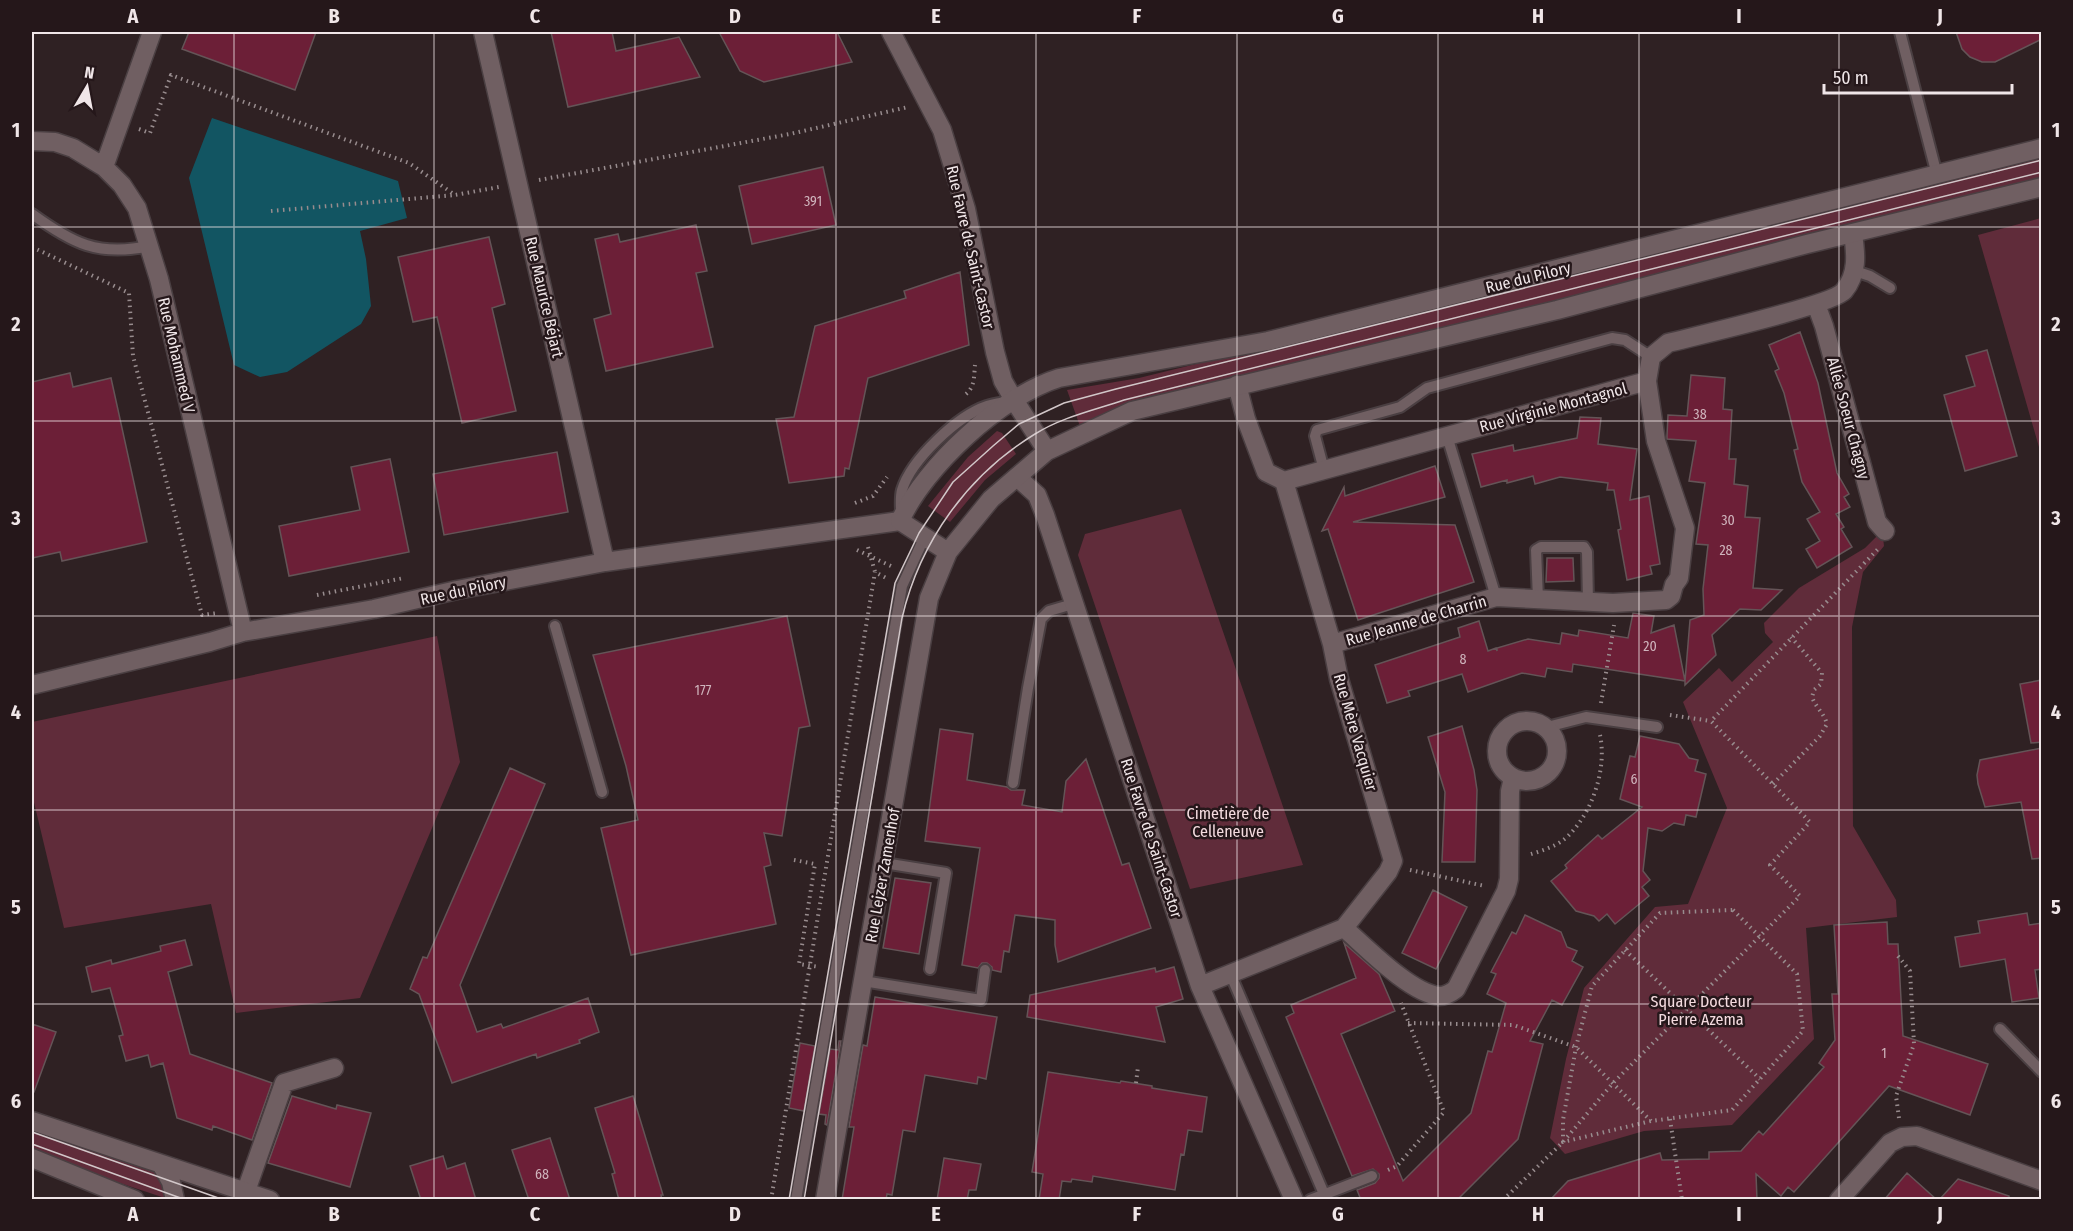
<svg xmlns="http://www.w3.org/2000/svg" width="2073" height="1231" viewBox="0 0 2073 1231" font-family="'Fira Sans Condensed',sans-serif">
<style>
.green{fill:#602c3a}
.water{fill:#125562}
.building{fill:#6c1f37;stroke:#645457;stroke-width:1.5}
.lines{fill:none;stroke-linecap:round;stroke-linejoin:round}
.lane-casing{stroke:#4a3f42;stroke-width:14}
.street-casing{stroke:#4a3f42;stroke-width:21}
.secondary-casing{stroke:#4a3f42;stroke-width:21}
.path{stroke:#988c8e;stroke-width:4;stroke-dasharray:1.5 4.5;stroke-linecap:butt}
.lane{stroke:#705f62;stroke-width:10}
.street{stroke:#705f62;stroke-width:18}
.secondary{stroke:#705f62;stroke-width:18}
.tram{stroke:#d2c7c9;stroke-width:1.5}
.grid{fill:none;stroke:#f0e6e8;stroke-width:1.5;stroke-opacity:0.55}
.labels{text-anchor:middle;stroke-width:5;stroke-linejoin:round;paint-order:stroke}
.number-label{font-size:14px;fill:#cfb4bc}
.street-label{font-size:16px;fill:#f0e6e8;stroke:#25171a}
.park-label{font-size:16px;fill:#f4dbdf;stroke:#25171a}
.neatline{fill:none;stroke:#f0e6e8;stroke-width:2}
.grid-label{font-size:20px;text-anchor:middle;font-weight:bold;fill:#f0e6e8}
</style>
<rect width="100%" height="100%" fill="#2f2123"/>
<!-- green -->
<path class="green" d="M 2041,156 L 2041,181 L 1081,429 L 1067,390 L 1139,378 L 1208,361 Z
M 2041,218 L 2042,218 L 2041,454 L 1978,235 Z
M 997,431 L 1002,433 L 1016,454 L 985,480 L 950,522 L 928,506 L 968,457 Z
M 1181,509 L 1303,865 L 1190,889 L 1078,555 L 1085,534 Z
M 1878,535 L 1883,537 L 1884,546 L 1863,572 L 1852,627 L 1853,826 L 1896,900 L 1897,917 L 1806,928 L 1814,1039 L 1732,1125 L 1644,1131 L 1565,1154 L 1550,1138 L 1566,1059 L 1584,988 L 1655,907 L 1688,904 L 1727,808 L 1683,702 L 1719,668 L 1732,682 L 1773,642 L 1765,633 L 1764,623 L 1799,588 L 1865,548 Z
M 437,636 L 460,762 L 360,998 L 236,1013 L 211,904 L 64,928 L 32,794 L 32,722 Z
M 32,1127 L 153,1169 L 165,1188 L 168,1199 L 32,1154 Z"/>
<!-- water -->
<path class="water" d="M 212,118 L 398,181 L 407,218 L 360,231 L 366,259 L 371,306 L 361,324 L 287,372 L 260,377 L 234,365 L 189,178 Z"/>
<!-- building -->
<path class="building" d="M 189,32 L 316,32 L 295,90 L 182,49 Z
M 551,32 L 612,32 L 616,51 L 679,37 L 700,77 L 568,107 Z
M 719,32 L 837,32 L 852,62 L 764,82 L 740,71 Z
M 1956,32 L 2042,32 L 2042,39 L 1995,62 L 1982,62 L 1970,57 L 1962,49 Z
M 823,167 L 836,225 L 752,244 L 739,186 Z
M 696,225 L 707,271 L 696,273 L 713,347 L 606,371 L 594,319 L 611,314 L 595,239 L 618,234 L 620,242 Z
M 489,237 L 505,304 L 492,308 L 516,411 L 462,423 L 437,317 L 413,322 L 398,257 Z
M 960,272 L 969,345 L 868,378 L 849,469 L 845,468 L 844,476 L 789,483 L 776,419 L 794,417 L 815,326 L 906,298 L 904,291 Z
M 1800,332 L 1818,383 L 1837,473 L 1849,494 L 1844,497 L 1850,507 L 1836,514 L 1844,527 L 1841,529 L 1852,547 L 1817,568 L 1806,549 L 1820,541 L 1807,519 L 1820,512 L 1802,482 L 1794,450 L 1798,449 L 1784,393 L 1775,371 L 1779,369 L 1769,345 Z
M 1987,350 L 2017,456 L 1965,471 L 1944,395 L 1975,386 L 1966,356 Z
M 70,373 L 73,387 L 111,378 L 147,542 L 62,561 L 60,552 L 32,558 L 32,382 Z
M 1691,375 L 1725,378 L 1723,409 L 1732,410 L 1729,459 L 1736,459 L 1734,484 L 1748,486 L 1745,517 L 1760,518 L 1753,588 L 1782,590 L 1761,610 L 1740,609 L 1712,635 L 1716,655 L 1685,685 L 1685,681 L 1573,664 L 1572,672 L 1547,668 L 1545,677 L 1522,673 L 1468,692 L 1462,674 L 1408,691 L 1410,696 L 1387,703 L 1375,665 L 1460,637 L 1458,628 L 1479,621 L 1488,651 L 1496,648 L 1497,651 L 1497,648 L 1528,639 L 1560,644 L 1562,633 L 1578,636 L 1579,630 L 1628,638 L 1633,613 L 1654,616 L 1651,633 L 1674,625 L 1685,681 L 1690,620 L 1704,615 L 1703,589 L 1708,545 L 1696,544 L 1705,483 L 1689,481 L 1696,441 L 1667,439 L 1667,436 L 1668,415 L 1687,416 Z
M 1580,417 L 1601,418 L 1598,444 L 1637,449 L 1630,500 L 1649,496 L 1660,564 L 1650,566 L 1652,574 L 1627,580 L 1618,530 L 1621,529 L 1614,490 L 1607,490 L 1608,483 L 1560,477 L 1535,484 L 1533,476 L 1507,483 L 1507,480 L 1481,487 L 1472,454 L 1513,445 L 1514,451 L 1577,438 Z
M 557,452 L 568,512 L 444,535 L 433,474 Z
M 390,459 L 409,552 L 289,576 L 279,526 L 360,510 L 351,467 Z
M 1435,466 L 1445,497 L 1353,522 L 1455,525 L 1474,582 L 1358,620 L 1328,529 L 1322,531 L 1344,487 L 1345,496 Z
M 1547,558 L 1573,558 L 1574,581 L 1546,582 Z
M 787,616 L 810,726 L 799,728 L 782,836 L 764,833 L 771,865 L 764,867 L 776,924 L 631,955 L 601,828 L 638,820 L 626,766 L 593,655 Z
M 2042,680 L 2042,742 L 2031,743 L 2020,684 Z
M 1462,726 L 1474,770 L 1477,790 L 1475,862 L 1442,862 L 1445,792 L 1428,737 Z
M 940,729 L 973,734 L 967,780 L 1007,787 L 1011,790 L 1025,790 L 1022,805 L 1062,812 L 1066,781 L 1086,759 L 1122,865 L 1129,863 L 1151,928 L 1058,962 L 1055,945 L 1055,920 L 1015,915 L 1009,952 L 1004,951 L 1001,972 L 992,970 L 992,967 L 987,963 L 982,963 L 978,968 L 962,965 L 980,848 L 925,841 Z
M 1640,736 L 1679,744 L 1689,758 L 1698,760 L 1695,771 L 1706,774 L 1696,817 L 1686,815 L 1684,825 L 1674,823 L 1662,831 L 1648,828 L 1643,871 L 1650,880 L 1642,887 L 1649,896 L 1615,924 L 1607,914 L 1599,921 L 1594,916 L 1576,911 L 1551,881 L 1567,868 L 1565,865 L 1598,835 L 1602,839 L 1642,807 L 1620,799 L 1630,756 L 1635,757 Z
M 2042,748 L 2042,858 L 2032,859 L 2021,802 L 1985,807 L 1978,784 L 1977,775 L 1980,760 Z
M 510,768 L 545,784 L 460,985 L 477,1032 L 501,1024 L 503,1028 L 588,998 L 599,1032 L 579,1040 L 580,1043 L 537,1058 L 536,1054 L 452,1083 L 419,994 L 410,989 L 423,957 L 427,958 Z
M 895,878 L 931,883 L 919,954 L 883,948 Z
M 1433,890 L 1467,907 L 1436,969 L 1402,953 Z
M 2027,913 L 2029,925 L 2042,923 L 2042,969 L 2035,970 L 2039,998 L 2012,1002 L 2005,959 L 1960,967 L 1955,937 L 1980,933 L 1978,921 Z
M 1525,915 L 1561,932 L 1567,947 L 1577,951 L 1572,961 L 1583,967 L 1562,1005 L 1552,1000 L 1530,1041 L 1543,1044 L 1518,1139 L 1457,1200 L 1361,1200 L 1357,1190 L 1375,1183 L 1379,1178 L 1379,1174 L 1373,1169 L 1352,1176 L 1286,1017 L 1294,1013 L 1291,1005 L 1356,978 L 1344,943 L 1379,974 L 1395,1011 L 1341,1034 L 1403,1181 L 1471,1113 L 1488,1051 L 1492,1052 L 1506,1003 L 1487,994 L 1496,974 L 1491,972 L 1512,932 L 1516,934 Z
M 1887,922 L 1888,944 L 1898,944 L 1903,1036 L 1988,1064 L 1970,1115 L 1889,1086 L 1794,1192 L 1788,1187 L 1781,1196 L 1756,1174 L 1757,1200 L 1550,1200 L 1568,1181 L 1660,1153 L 1662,1160 L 1709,1159 L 1709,1152 L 1741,1151 L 1759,1131 L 1763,1135 L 1824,1067 L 1819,1063 L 1835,1040 L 1832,994 L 1838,994 L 1834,925 Z
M 185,940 L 192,965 L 168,972 L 190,1054 L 272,1083 L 252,1140 L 213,1126 L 212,1130 L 177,1118 L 163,1063 L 151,1067 L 148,1055 L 126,1061 L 119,1036 L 123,1035 L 110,988 L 92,992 L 86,967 L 111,960 L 112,964 L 161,951 L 160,946 Z
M 1174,967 L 1183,999 L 1156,1007 L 1165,1042 L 1027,1017 L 1030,995 L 1155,968 L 1156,972 Z
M 875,997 L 997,1017 L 986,1079 L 978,1077 L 977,1084 L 925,1075 L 915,1132 L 903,1130 L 892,1195 L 887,1194 L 886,1200 L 842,1200 L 854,1127 L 849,1127 L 863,1045 L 867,1046 Z
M 32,1024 L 56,1032 L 34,1092 L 32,1092 Z
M 839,1041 L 841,1041 L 827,1125 L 825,1124 L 826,1115 L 819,1114 L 830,1049 L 838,1050 Z
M 800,1043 L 815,1046 L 804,1111 L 789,1108 Z
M 1048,1072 L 1120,1083 L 1121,1081 L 1152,1086 L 1152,1088 L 1207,1097 L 1202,1132 L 1188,1130 L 1184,1155 L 1181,1154 L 1175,1190 L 1093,1176 L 1092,1182 L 1072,1179 L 1071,1182 L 1062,1181 L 1059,1200 L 1039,1200 L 1043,1174 L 1032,1172 Z
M 292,1096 L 336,1109 L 337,1105 L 371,1113 L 350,1187 L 268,1163 Z
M 633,1096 L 663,1195 L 661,1195 L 662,1200 L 619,1200 L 612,1174 L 615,1173 L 595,1108 Z
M 550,1138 L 570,1200 L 529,1200 L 512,1150 Z
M 443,1156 L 447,1169 L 465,1163 L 476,1200 L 421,1200 L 410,1166 Z
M 944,1158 L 981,1164 L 976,1190 L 969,1190 L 967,1200 L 937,1200 Z
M 1907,1173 L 1937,1200 L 1884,1200 Z
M 1958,1179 L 2009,1196 L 2009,1200 L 1939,1200 Z"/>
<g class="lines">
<!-- lane casing -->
<g class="lane-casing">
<path id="lane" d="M 1900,32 L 1937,175
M 32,214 C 72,243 98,257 149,246
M 1855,271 L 1870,276 L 1890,288
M 1447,436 L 1496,597
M 1324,470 L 1315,436 L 1317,430 L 1400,407 L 1427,388 L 1612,338 L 1625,340 L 1651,357
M 901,513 C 901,506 900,497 902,490 C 911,460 957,416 987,406 C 992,404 999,403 1005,402
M 1538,599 L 1536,550 L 1541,547 L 1584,547 L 1587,552 L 1588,602
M 555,626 L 602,792
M 1547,727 L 1586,717 L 1657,727
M 1013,783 L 1028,688 L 1041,619 L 1049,611 L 1073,604
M 884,863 L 946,873 L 930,969
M 1230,973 L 1324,1194
M 863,981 L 981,1000 L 985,970
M 2000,1029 L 2042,1072
M 796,1200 L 902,586 L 925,536
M 1310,1200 L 1372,1176"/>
</g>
<!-- street casing -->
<g class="street-casing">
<path id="street" d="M 483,32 L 605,562
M 891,32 L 942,130 L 966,209 L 995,352 L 1003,381 L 1014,400
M 32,141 L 55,142 L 73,148 L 104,167 L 122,185 L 137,208 L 159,279 L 243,632
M 104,167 L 152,32
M 1816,304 L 1824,326 L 1877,522 L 1885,531
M 1017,477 L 1037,495 L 1045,515 L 1200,986 L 1294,1200
M 1284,481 L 1647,381 L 1651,357 L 1668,343 C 1695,336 1832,305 1844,291 C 1858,274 1856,254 1853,234
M 1332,644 L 1496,597 L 1613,603 L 1666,600 L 1671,596 L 1674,585 L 1679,578 L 1685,528 L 1656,441 L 1647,381
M 32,685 L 210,642 L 243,632 L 374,609 L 457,590 L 605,562 L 900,521
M1497 751a30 30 0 1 1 60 0a30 30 0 1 1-60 0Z
M 1344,928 C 1366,947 1410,993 1439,996 C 1445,996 1451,993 1456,989 L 1506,891 L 1509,879 L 1510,791 L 1513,778
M 1200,986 L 1344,928 L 1388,872 L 1393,861 L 1339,679 L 1332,644 L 1284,481 L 1266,472 L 1246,419 L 1237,385
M 246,1191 L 284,1083 L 334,1068
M 1839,1200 L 1890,1143 L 1902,1137 L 1917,1136 L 2042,1181"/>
</g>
<!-- secondary casing -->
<g class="secondary-casing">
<path id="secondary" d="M 1014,400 L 1047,451
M 948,552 L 900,521 C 925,466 1001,396 1059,378 L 1268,341 L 2042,148
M 32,1121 L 270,1200
M 32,1158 L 135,1200
M 161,1164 L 171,1182 L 175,1200
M 825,1200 L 929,598 L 948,552 L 991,499 L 1047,451 L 1132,411 L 1557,310 L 1807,244 L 2042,187"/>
</g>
<!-- path -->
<path class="path" d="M 139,129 L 150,133 L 171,75 L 409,163 L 455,195 L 499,187
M 539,180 L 790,134 L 908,107
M 271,211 L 455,195
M 32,247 L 129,293 L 133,356 L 202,615 L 218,613
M 966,394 C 975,387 974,375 975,365
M 855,503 L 873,496 L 887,477
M 868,547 L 875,572 L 888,579
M 857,550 L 893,567
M 317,595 L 404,578
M 1601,703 L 1614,625
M 1670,715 L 1711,721
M 1773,784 L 1820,736 L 1827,724 C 1824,713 1816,708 1812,697 L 1814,690 L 1821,684 L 1822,673 L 1791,637
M 1531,854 C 1544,850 1558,846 1569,835 C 1593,811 1607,768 1600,735
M 794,860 L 815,864 L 799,964 L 820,967
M 1410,870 L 1485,886
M 1733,910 L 1797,974 L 1803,1031 L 1732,1110 L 1651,1121 L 1563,1142 L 1563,1120 L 1576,1047 L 1592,986 L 1660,913 Z
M 1625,950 L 1760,1079
M 1898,956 L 1910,971 L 1914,1044 L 1896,1096 L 1899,1118
M 1408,1023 L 1513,1025 L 1576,1047 L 1651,1121
M 1136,1083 L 1138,1067
M 1670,1119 L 1682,1200
M 1388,1170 L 1397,1166 L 1444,1112 L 1401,1003
M 771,1200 L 875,572
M 1503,1200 L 1563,1142 L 1613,1083 L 1800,896 L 1770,865 L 1810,822 L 1711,721 L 1878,549"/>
<!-- lane -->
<use href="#lane" class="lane"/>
<!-- street -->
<use href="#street" class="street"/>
<!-- secondary -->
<use href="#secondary" class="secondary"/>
<!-- tram -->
<path class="tram" d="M 32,1132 L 224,1200
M 32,1144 L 186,1200
M 789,1200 L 895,583 L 919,533 L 953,482 L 993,446 L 1019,424 L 1064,403 L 1116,389 L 2042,160
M 804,1200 L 902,618 C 920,541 968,475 1035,434 C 1062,417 1095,410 1124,400 L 2042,172"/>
</g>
<!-- grid -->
<path class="grid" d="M 234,32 L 234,1200M 434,32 L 434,1200M 635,32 L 635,1200M 836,32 L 836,1200M 1036,32 L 1036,1200M 1237,32 L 1237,1200M 1438,32 L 1438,1200M 1639,32 L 1639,1200M 1839,32 L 1839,1200M 32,227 L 2042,227M 32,421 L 2042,421M 32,616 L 2042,616M 32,810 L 2042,810M 32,1004 L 2042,1004"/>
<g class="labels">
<!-- number labels -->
<g class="number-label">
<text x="813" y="206">391</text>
<text x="1700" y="419">38</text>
<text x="1728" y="525">30</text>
<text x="1726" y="555">28</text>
<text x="1650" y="651">20</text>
<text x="1463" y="664">8</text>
<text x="703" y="695">177</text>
<text x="1634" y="784">6</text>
<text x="1884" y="1058">1</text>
<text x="542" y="1179">68</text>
</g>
<!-- street labels -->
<g class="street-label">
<text transform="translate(971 247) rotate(77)" y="6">Rue Favre de Saint-Castor</text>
<text transform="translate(1528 277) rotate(-14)" y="6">Rue du Pilory</text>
<text transform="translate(545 297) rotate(77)" y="6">Rue Maurice Béjart</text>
<text transform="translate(177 355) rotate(77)" y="6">Rue Mohammed V</text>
<text transform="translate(1553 407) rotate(-15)" y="6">Rue Virginie Montagnol</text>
<text transform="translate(1849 418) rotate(75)" y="6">Allée Soeur Chagny</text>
<text transform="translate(463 590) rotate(-12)" y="6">Rue du Pilory</text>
<text transform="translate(1416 620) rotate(-16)" y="6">Rue Jeanne de Charrin</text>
<text transform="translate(1356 732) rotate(74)" y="6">Rue Mère Vacquier</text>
<text transform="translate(1152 838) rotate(72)" y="6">Rue Favre de Saint-Castor</text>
<text transform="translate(882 875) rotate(-80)" y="6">Rue Lejzer Zamenhof</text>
</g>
<!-- park labels -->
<g class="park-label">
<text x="1228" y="819">Cimetière de<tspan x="1228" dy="18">Celleneuve</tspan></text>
<text x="1701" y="1007">Square Docteur<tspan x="1701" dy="18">Pierre Azema</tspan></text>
</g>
</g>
<!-- border -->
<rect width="2073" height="1231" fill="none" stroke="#25171a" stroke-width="66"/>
<!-- north arrow -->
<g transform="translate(87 87) rotate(10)" stroke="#25171a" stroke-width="4.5" paint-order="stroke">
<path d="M0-4.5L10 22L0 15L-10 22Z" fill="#f0e6e8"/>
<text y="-9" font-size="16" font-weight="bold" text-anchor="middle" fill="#f0e6e8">N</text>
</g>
<!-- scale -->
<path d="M1824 84v9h188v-9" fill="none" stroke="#f0e6e8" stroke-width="3"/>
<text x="1833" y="84" font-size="18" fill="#f0e6e8" stroke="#25171a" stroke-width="4.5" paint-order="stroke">50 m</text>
<rect x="33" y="33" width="2007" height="1165" class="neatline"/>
<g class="grid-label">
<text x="133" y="23">A</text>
<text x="334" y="23">B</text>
<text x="535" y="23">C</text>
<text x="735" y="23">D</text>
<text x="936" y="23">E</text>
<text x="1137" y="23">F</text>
<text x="1338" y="23">G</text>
<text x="1538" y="23">H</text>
<text x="1739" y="23">I</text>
<text x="1940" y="23">J</text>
<text x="16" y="137">1</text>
<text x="2056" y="137">1</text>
<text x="16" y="331">2</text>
<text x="2056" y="331">2</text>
<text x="16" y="525">3</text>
<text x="2056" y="525">3</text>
<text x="16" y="719">4</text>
<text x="2056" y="719">4</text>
<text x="16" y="914">5</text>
<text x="2056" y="914">5</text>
<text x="16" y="1108">6</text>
<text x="2056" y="1108">6</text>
<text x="133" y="1221">A</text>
<text x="334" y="1221">B</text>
<text x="535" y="1221">C</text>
<text x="735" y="1221">D</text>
<text x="936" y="1221">E</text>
<text x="1137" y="1221">F</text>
<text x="1338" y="1221">G</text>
<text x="1538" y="1221">H</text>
<text x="1739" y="1221">I</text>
<text x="1940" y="1221">J</text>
</g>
</svg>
